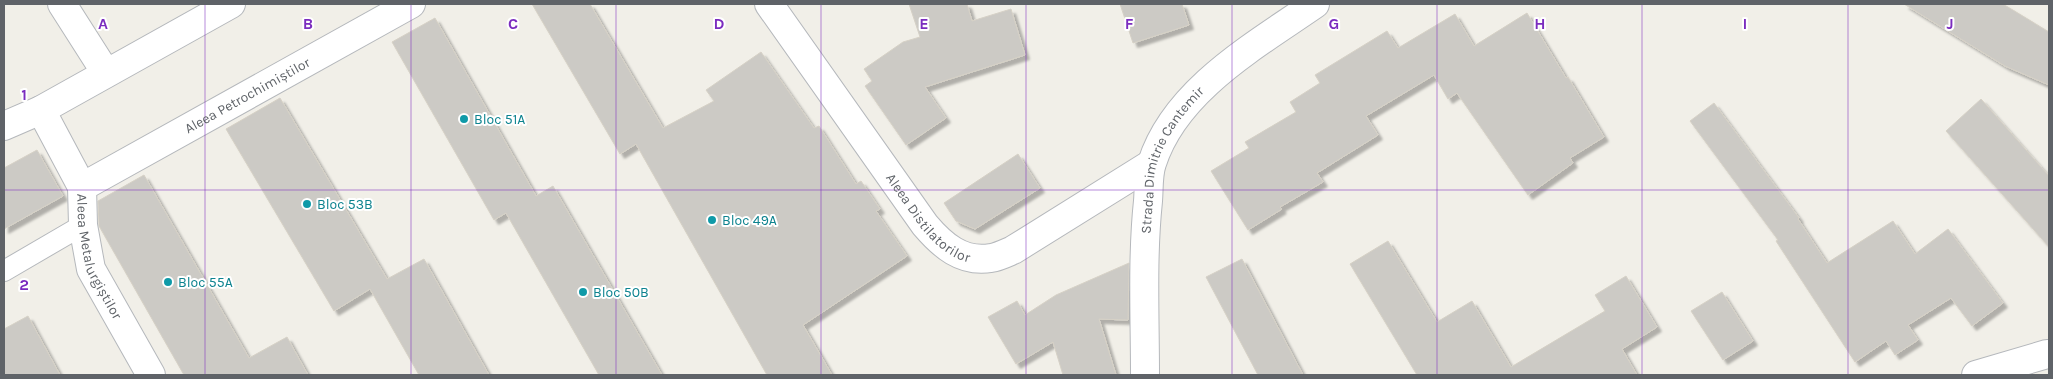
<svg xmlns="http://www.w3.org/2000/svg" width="2053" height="379" viewBox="0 0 2053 379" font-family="Karla,sans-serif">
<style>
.building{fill:#cccac5;stroke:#d6d1c6;filter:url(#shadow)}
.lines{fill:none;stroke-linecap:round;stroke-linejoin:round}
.service-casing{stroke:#b5b8bc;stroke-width:22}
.minor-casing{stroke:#b5b8bc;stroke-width:30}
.service{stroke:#fff;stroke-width:20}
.minor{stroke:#fff;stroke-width:28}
.grid{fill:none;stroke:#7b2cbf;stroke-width:1;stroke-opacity:0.55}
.culture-dot{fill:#0f9aa8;stroke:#fff;stroke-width:2}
.labels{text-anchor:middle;stroke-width:4;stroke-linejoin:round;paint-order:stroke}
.street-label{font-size:14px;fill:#5f6368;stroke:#fff}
.culture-label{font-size:14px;fill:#0d838f;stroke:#fff;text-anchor:start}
.grid-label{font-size:16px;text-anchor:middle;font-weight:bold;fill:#7b2cbf;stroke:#fff;stroke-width:4;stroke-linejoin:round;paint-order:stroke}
</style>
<defs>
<filter id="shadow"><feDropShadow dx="4.5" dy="4.5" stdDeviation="1" flood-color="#0004"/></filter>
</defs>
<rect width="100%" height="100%" fill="#f1efe8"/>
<!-- building -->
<path class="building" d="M 532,4 L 590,4 L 663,128 L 714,101 L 706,90 L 761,52 L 814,128 L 819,126 L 856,184 L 861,181 L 880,209 L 876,211 L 907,256 L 803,325 L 832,375 L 767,375 L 636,144 L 620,154 Z
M 909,4 L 967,4 L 972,21 L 1011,9 L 1025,55 L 925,87 L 946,118 L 906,145 L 865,86 L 872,81 L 864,69 L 903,42 L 920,37 Z
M 1120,4 L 1182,4 L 1189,25 L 1133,43 Z
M 1904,4 L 2003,4 L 2049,32 L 2049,85 L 2005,66 Z
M 1527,13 L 1566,78 L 1568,77 L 1604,137 L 1570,158 L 1573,163 L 1528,195 L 1457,93 L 1448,99 L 1434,75 L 1366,116 L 1378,135 L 1317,173 L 1323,182 L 1280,207 L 1282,209 L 1248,230 L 1211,171 L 1249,148 L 1245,142 L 1296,112 L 1290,102 L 1320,83 L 1315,75 L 1387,31 L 1398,48 L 1455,14 L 1474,46 Z
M 435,18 L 536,196 L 553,186 L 662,375 L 599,375 L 506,213 L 494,220 L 392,42 Z
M 280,98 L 387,279 L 424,259 L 489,375 L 419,375 L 370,289 L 334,311 L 226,129 Z
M 1981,99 L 2049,176 L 2049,247 L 1946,131 Z
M 1714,103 L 1799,218 L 1798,219 L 1827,263 L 1893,221 L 1915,254 L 1948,229 L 2003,303 L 1972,326 L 1951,298 L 1908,325 L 1918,340 L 1895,355 L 1886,341 L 1855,362 L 1776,241 L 1778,240 L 1690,121 Z
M 37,150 L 63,196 L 4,229 L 4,168 Z
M 1018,154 L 1040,188 L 975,229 L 956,221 L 944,203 Z
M 144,175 L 249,358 L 287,337 L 308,375 L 184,375 L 99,226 L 98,201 Z
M 1388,241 L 1437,322 L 1472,301 L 1511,367 L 1605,311 L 1595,295 L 1626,276 L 1657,327 L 1622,349 L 1637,375 L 1417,375 L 1350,264 Z
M 1242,259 L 1303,375 L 1258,375 L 1206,277 Z
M 1129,263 L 1128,320 L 1099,319 L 1116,375 L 1063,375 L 1053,342 L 1016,364 L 988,317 L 1017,301 L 1025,315 L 1056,295 Z
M 1722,292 L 1753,341 L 1723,360 L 1691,311 Z
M 28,316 L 60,375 L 4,375 L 4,329 Z"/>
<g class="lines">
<!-- service casing -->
<g class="service-casing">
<path id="service" d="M 4,271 L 83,225"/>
</g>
<!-- minor casing -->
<g class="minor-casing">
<g id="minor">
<path d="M 62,4 L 106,73"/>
<path id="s1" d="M 769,4 L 925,225 C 942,245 962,263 991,258 C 998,257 1006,253 1013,250 L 1151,164"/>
<path id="s2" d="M 41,110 L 82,187 L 83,225 L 91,269 L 151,375"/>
<path d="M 4,126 L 41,110 L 231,4"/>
<path id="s3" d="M 82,187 L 411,4"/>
<path id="s4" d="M 1145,375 C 1145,317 1142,258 1148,201 C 1149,189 1148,174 1152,163 C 1175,90 1256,45 1315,4"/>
<path d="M 1976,375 L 2047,354"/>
</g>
</g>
<!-- service -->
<use href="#service" class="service"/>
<!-- minor -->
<use href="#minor" class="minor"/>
</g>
<!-- grid -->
<path class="grid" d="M 205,4 L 205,375M 411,4 L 411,375M 616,4 L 616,375M 821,4 L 821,375M 1026,4 L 1026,375M 1232,4 L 1232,375M 1437,4 L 1437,375M 1642,4 L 1642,375M 1848,4 L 1848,375M 4,190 L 2049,190"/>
<!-- markers -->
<g class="culture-dot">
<circle cx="464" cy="119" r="5"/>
<circle cx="307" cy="204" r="5"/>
<circle cx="712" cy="220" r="5"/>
<circle cx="168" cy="282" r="5"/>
<circle cx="583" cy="292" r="5"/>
</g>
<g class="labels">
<!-- street labels -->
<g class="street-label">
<text dy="5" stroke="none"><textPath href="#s3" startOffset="189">Aleea Petrochimiștilor</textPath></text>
<text dy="5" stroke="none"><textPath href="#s4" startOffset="222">Strada Dimitrie Cantemir</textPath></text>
<text dy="5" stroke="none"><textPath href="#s1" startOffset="268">Aleea Distilatorilor</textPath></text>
<text dy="5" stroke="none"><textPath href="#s2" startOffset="160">Aleea Metalurgiștilor</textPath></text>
</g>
<!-- culture labels -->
<g class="culture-label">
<text x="474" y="124">Bloc 51A</text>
<text x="317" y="209">Bloc 53B</text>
<text x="722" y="225">Bloc 49A</text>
<text x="178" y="287">Bloc 55A</text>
<text x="593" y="297">Bloc 50B</text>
</g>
</g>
<g class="grid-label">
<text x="103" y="29">A</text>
<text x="308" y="29">B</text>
<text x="513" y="29">C</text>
<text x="719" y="29">D</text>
<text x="924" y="29">E</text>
<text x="1129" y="29">F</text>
<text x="1334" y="29">G</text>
<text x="1540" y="29">H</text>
<text x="1745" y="29">I</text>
<text x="1950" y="29">J</text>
<text x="24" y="100">1</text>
<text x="24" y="290">2</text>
</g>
<!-- border -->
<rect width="2053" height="379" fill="none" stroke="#5f6368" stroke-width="10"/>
</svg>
